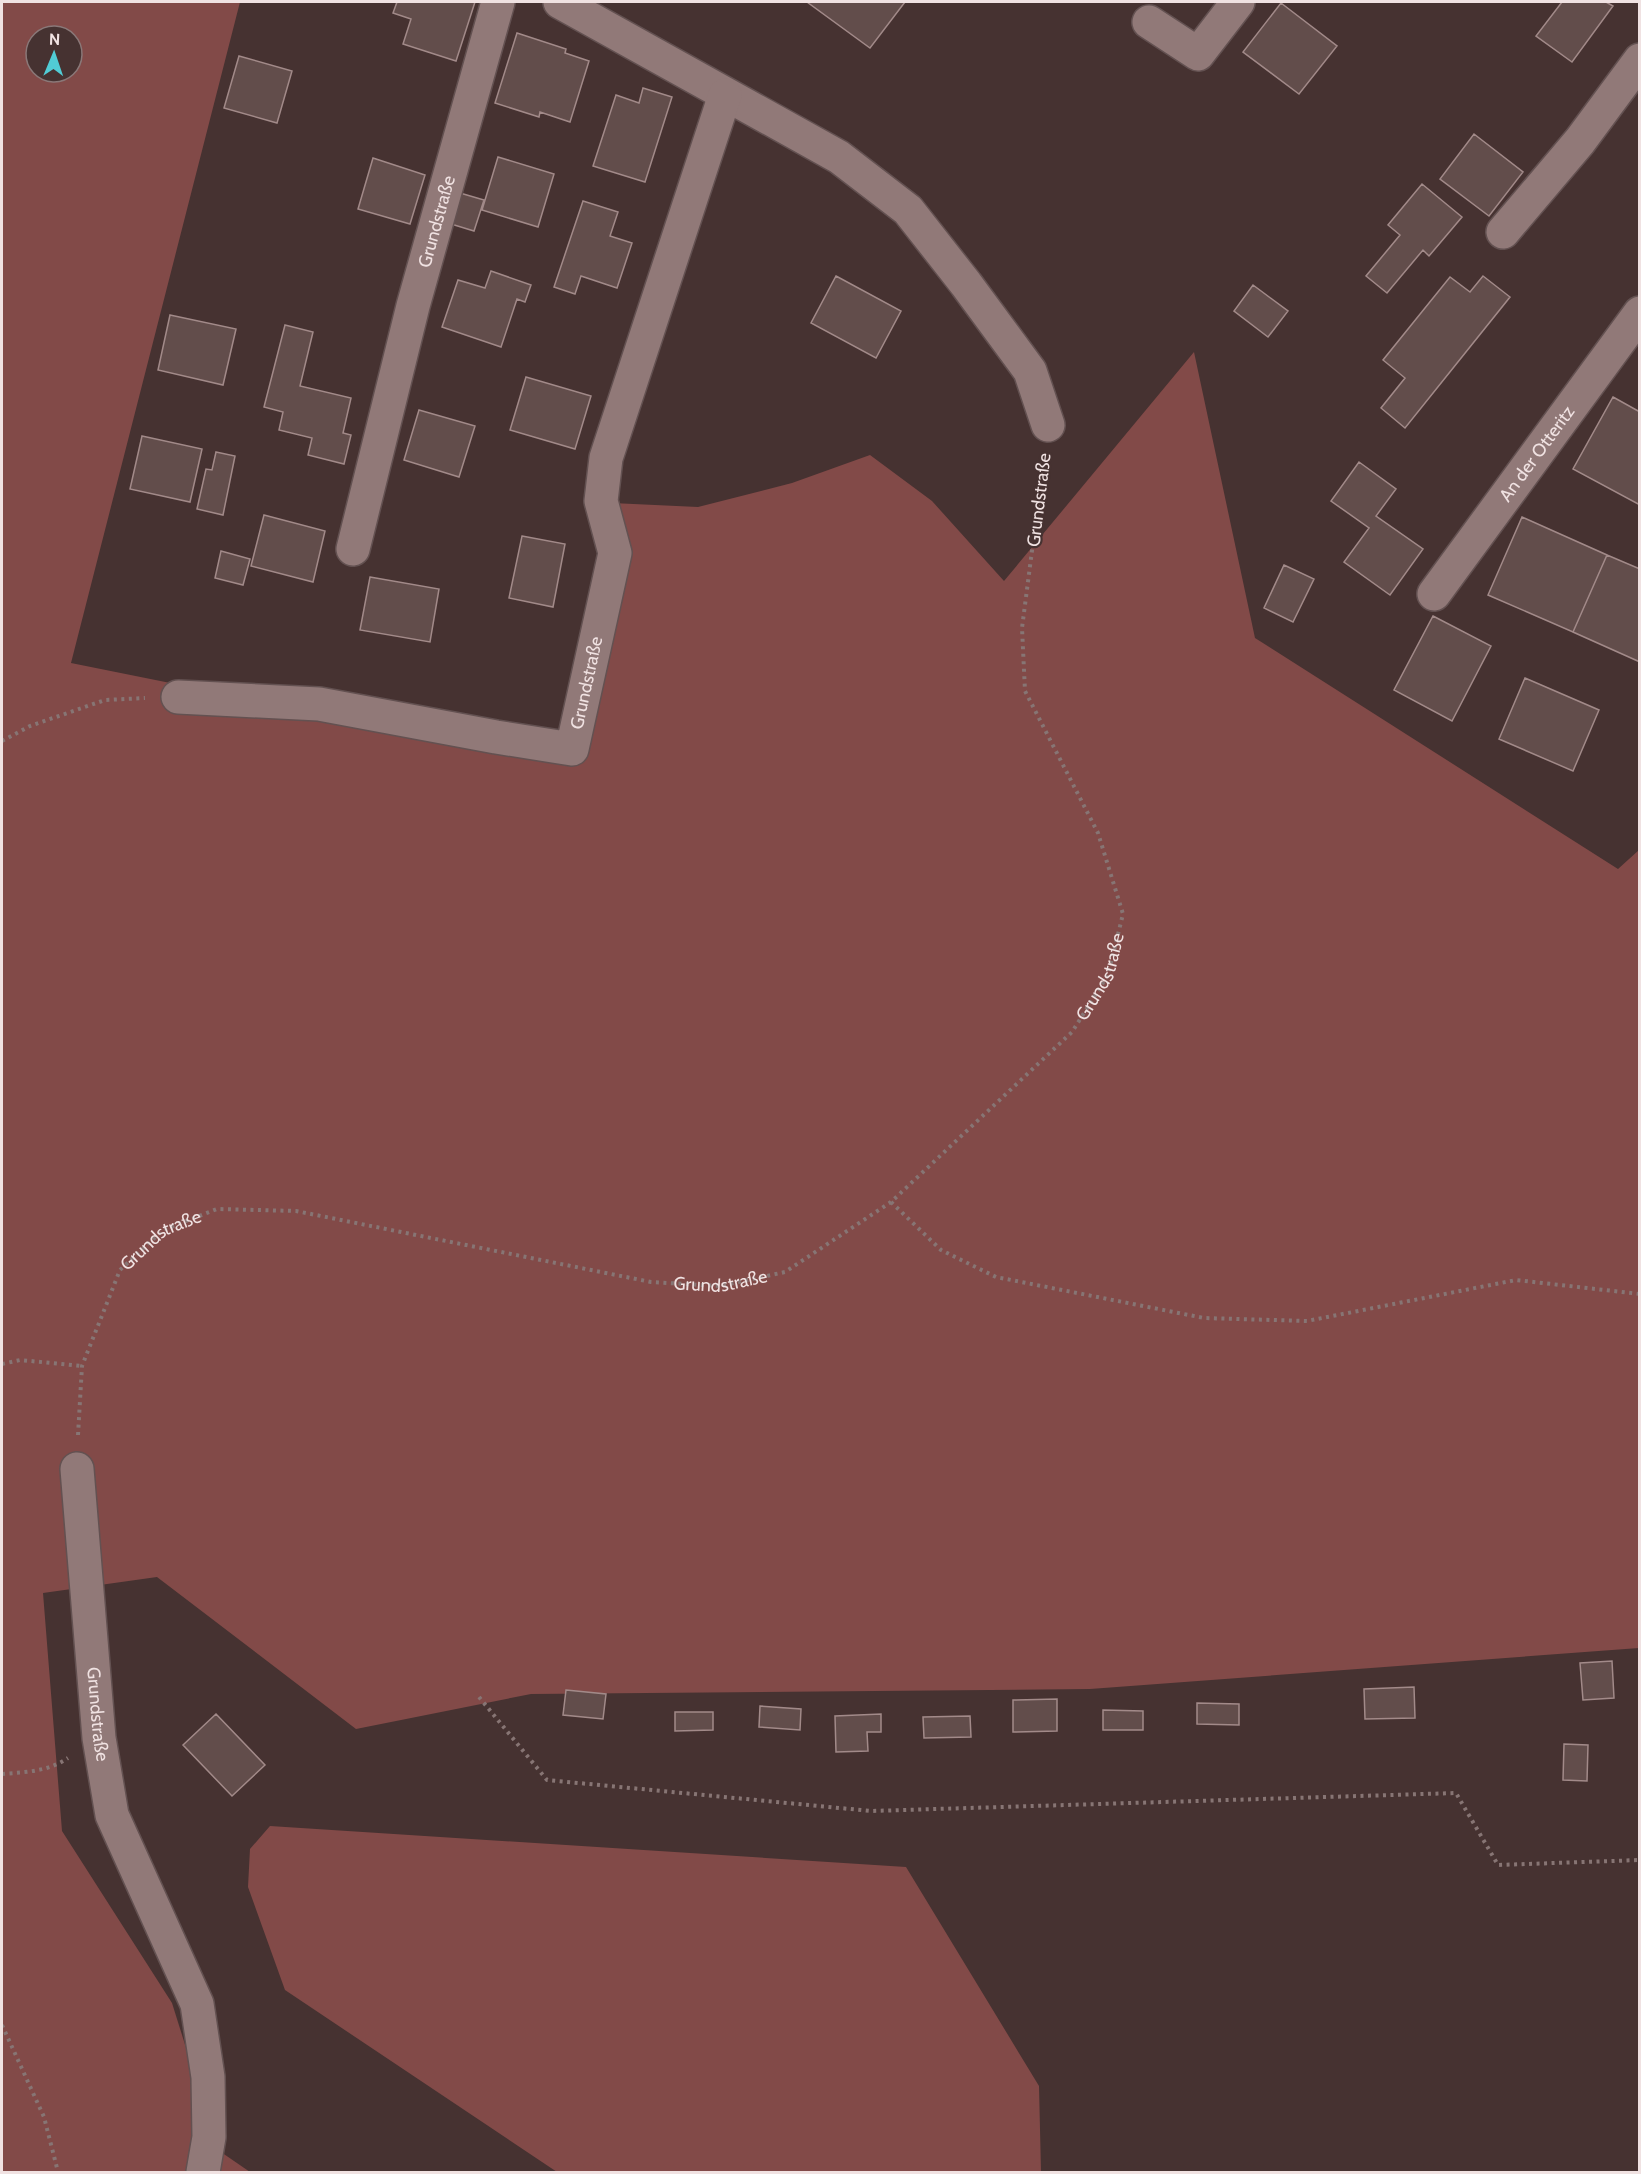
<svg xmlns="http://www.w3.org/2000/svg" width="1641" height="2174" viewBox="0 0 1641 2174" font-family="Cabin,sans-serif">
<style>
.green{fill:#824a48;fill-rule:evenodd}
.building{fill:#624d4b;stroke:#a28a89;stroke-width:1.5}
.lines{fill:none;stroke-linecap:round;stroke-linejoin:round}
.minor-casing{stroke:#635151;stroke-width:36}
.path{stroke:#877574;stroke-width:4;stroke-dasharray:3 4.5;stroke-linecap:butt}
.minor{stroke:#917978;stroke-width:33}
.labels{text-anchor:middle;stroke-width:4.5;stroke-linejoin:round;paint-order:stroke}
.street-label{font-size:18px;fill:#f0e2e2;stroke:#463231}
</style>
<rect width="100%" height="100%" fill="#463231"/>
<!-- green -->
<path class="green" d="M 2,2 L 240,2 L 71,663 L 564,762 L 592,738 L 624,559 L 612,503 L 698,507 L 792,483 L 870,455 L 932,501 L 1004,581 L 1194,352 L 1255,638 L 1618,869 L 1639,850 L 1639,1648 L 1090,1689 L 531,1694 L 356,1729 L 157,1577 L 43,1593 L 62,1831 L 172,2003 L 218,2150 L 250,2172 L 2,2172 ZM 36,36 L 72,36 L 72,72 L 36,72 Z
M 270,1826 L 906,1867 L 1039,2086 L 1041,2172 L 557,2172 L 285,1990 L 248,1887 L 250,1849 Z"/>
<!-- building -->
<path class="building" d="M 397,2 L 475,2 L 456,61 L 403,44 L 411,19 L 393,13 Z
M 807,2 L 905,2 L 870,48 Z
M 1562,2 L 1606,2 L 1613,6 L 1572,62 L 1536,36 Z
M 1281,3 L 1337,46 L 1299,94 L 1243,52 Z
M 517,33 L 566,49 L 565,53 L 589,61 L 570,122 L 540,112 L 539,117 L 495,103 Z
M 239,56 L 292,71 L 277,123 L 224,108 Z
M 643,88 L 672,97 L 645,182 L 593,166 L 616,95 L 639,103 Z
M 1474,134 L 1523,172 L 1489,216 L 1440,179 Z
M 498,157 L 554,174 L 538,227 L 482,210 Z
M 373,158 L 425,175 L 410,224 L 358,209 Z
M 1422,184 L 1462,217 L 1429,256 L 1423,250 L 1387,293 L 1366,276 L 1400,235 L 1388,225 Z
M 460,193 L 484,200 L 474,231 L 451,224 Z
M 583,201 L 618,212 L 610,236 L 632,243 L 617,288 L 581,276 L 575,294 L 554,287 Z
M 491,271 L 531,285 L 525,302 L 517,299 L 501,347 L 442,327 L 458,280 L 485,288 Z
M 836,276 L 901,311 L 876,358 L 811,323 Z
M 1483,276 L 1510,297 L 1405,428 L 1381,408 L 1405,378 L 1383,360 L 1450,277 L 1470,292 Z
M 1253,285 L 1288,311 L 1268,337 L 1234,311 Z
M 170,315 L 236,329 L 223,385 L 158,370 Z
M 285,325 L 313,332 L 300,386 L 351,398 L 343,433 L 351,435 L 344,464 L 308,455 L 312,438 L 279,430 L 283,412 L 264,407 Z
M 526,377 L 591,396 L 575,449 L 510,430 Z
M 1613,397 L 1640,412 L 1640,505 L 1573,469 Z
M 419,410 L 475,426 L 459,477 L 404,460 Z
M 142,436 L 202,449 L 190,502 L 130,489 Z
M 216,452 L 235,456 L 223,515 L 197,509 L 206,469 L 212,470 Z
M 1359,462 L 1396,489 L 1376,516 L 1423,549 L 1390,595 L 1344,562 L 1369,528 L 1331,501 Z
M 264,515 L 325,531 L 313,582 L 251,566 Z
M 1522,517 L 1607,555 L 1573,632 L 1488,595 Z
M 522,536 L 565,544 L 553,607 L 509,598 Z
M 221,551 L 250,559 L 243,585 L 215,578 Z
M 1607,555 L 1640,569 L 1640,662 L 1573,632 Z
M 1284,565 L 1314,579 L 1293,622 L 1264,608 Z
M 370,577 L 439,589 L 430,642 L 360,630 Z
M 1433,616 L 1491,646 L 1452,721 L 1394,690 Z
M 1525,678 L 1599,710 L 1573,771 L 1499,739 Z
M 1612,1661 L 1614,1698 L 1583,1700 L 1580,1663 Z
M 1414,1687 L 1415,1718 L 1365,1719 L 1364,1689 Z
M 566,1690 L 606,1694 L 603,1719 L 563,1715 Z
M 1057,1699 L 1057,1731 L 1013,1732 L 1013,1700 Z
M 1197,1703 L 1239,1704 L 1239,1725 L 1197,1724 Z
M 760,1706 L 801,1709 L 800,1730 L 759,1727 Z
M 1103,1710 L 1143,1711 L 1143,1730 L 1103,1730 Z
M 675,1712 L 713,1712 L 713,1730 L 675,1731 Z
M 216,1714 L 265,1765 L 232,1796 L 183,1745 Z
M 881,1714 L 881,1732 L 867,1732 L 868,1751 L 836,1752 L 835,1716 Z
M 970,1716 L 971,1737 L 924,1738 L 923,1717 Z
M 1564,1744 L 1588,1745 L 1587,1781 L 1563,1780 Z"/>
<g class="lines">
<!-- minor casing -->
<g class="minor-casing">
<g id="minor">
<path d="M 560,2 L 839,157 L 908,210 L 966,284 L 1030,371 L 1048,425"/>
<path d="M 1149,22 L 1198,54 L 1238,2"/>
<path d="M 1503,232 L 1580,141 L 1640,60"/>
<path id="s2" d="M 353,549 L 413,306 L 498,2"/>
<path id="s3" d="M 1434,594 L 1640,313"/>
<path id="s4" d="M 178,697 L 319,704 L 496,737 L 572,749 L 615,553 L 601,501 L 606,458 L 725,95"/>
<path id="s5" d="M 77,1469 L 99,1738 L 112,1815 L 197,2004 L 208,2077 L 209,2137 L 203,2172"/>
</g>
</g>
<!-- path -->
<g class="path">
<path d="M 2,741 L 30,726 L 105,700 L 145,698"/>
<path d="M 891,1202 L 941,1250 L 996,1277 L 1204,1318 L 1307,1321 L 1516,1280 L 1640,1294"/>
<path d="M 2,1364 L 20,1360 L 82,1366"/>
<path id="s1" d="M 78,1435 L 82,1366 L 120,1270 L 163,1230 L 217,1209 L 296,1211 L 651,1282 L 720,1286 L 785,1272 L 891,1202 L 1072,1032 L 1108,975 L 1123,914 L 1098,833 L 1025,691 L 1022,628 L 1044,458"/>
<path d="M 479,1697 L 547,1780 L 871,1811 L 1456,1793 L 1498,1865 L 1640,1860"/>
<path d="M 2,1774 C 25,1772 47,1772 68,1758"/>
<path d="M 2,2025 L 44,2117 L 58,2172"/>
</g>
<!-- minor -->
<use href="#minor" class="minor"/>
</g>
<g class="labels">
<!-- street labels -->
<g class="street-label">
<text dy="6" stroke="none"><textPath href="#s2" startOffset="338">Grundstraße</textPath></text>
<text dy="6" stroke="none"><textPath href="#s3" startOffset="174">An der Otteritz</textPath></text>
<text transform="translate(1039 500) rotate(-83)" y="6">Grundstraße</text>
<text dy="6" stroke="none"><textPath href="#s4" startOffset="466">Grundstraße</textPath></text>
<text dy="6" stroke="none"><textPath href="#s1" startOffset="1304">Grundstraße</textPath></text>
<text dy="6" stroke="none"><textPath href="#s1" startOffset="224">Grundstraße</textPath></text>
<text dy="6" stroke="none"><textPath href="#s1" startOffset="800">Grundstraße</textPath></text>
<text dy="6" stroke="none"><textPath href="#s5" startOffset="246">Grundstraße</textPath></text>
</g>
</g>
<!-- border -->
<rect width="1641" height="2174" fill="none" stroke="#f0e2e2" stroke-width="6"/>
<!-- north arrow -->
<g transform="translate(54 54) rotate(2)"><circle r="28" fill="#463231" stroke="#8a7878" stroke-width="1.5"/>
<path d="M0-4.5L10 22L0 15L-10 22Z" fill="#51ccd5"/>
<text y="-9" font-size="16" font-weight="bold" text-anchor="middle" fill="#f0e2e2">N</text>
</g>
</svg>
